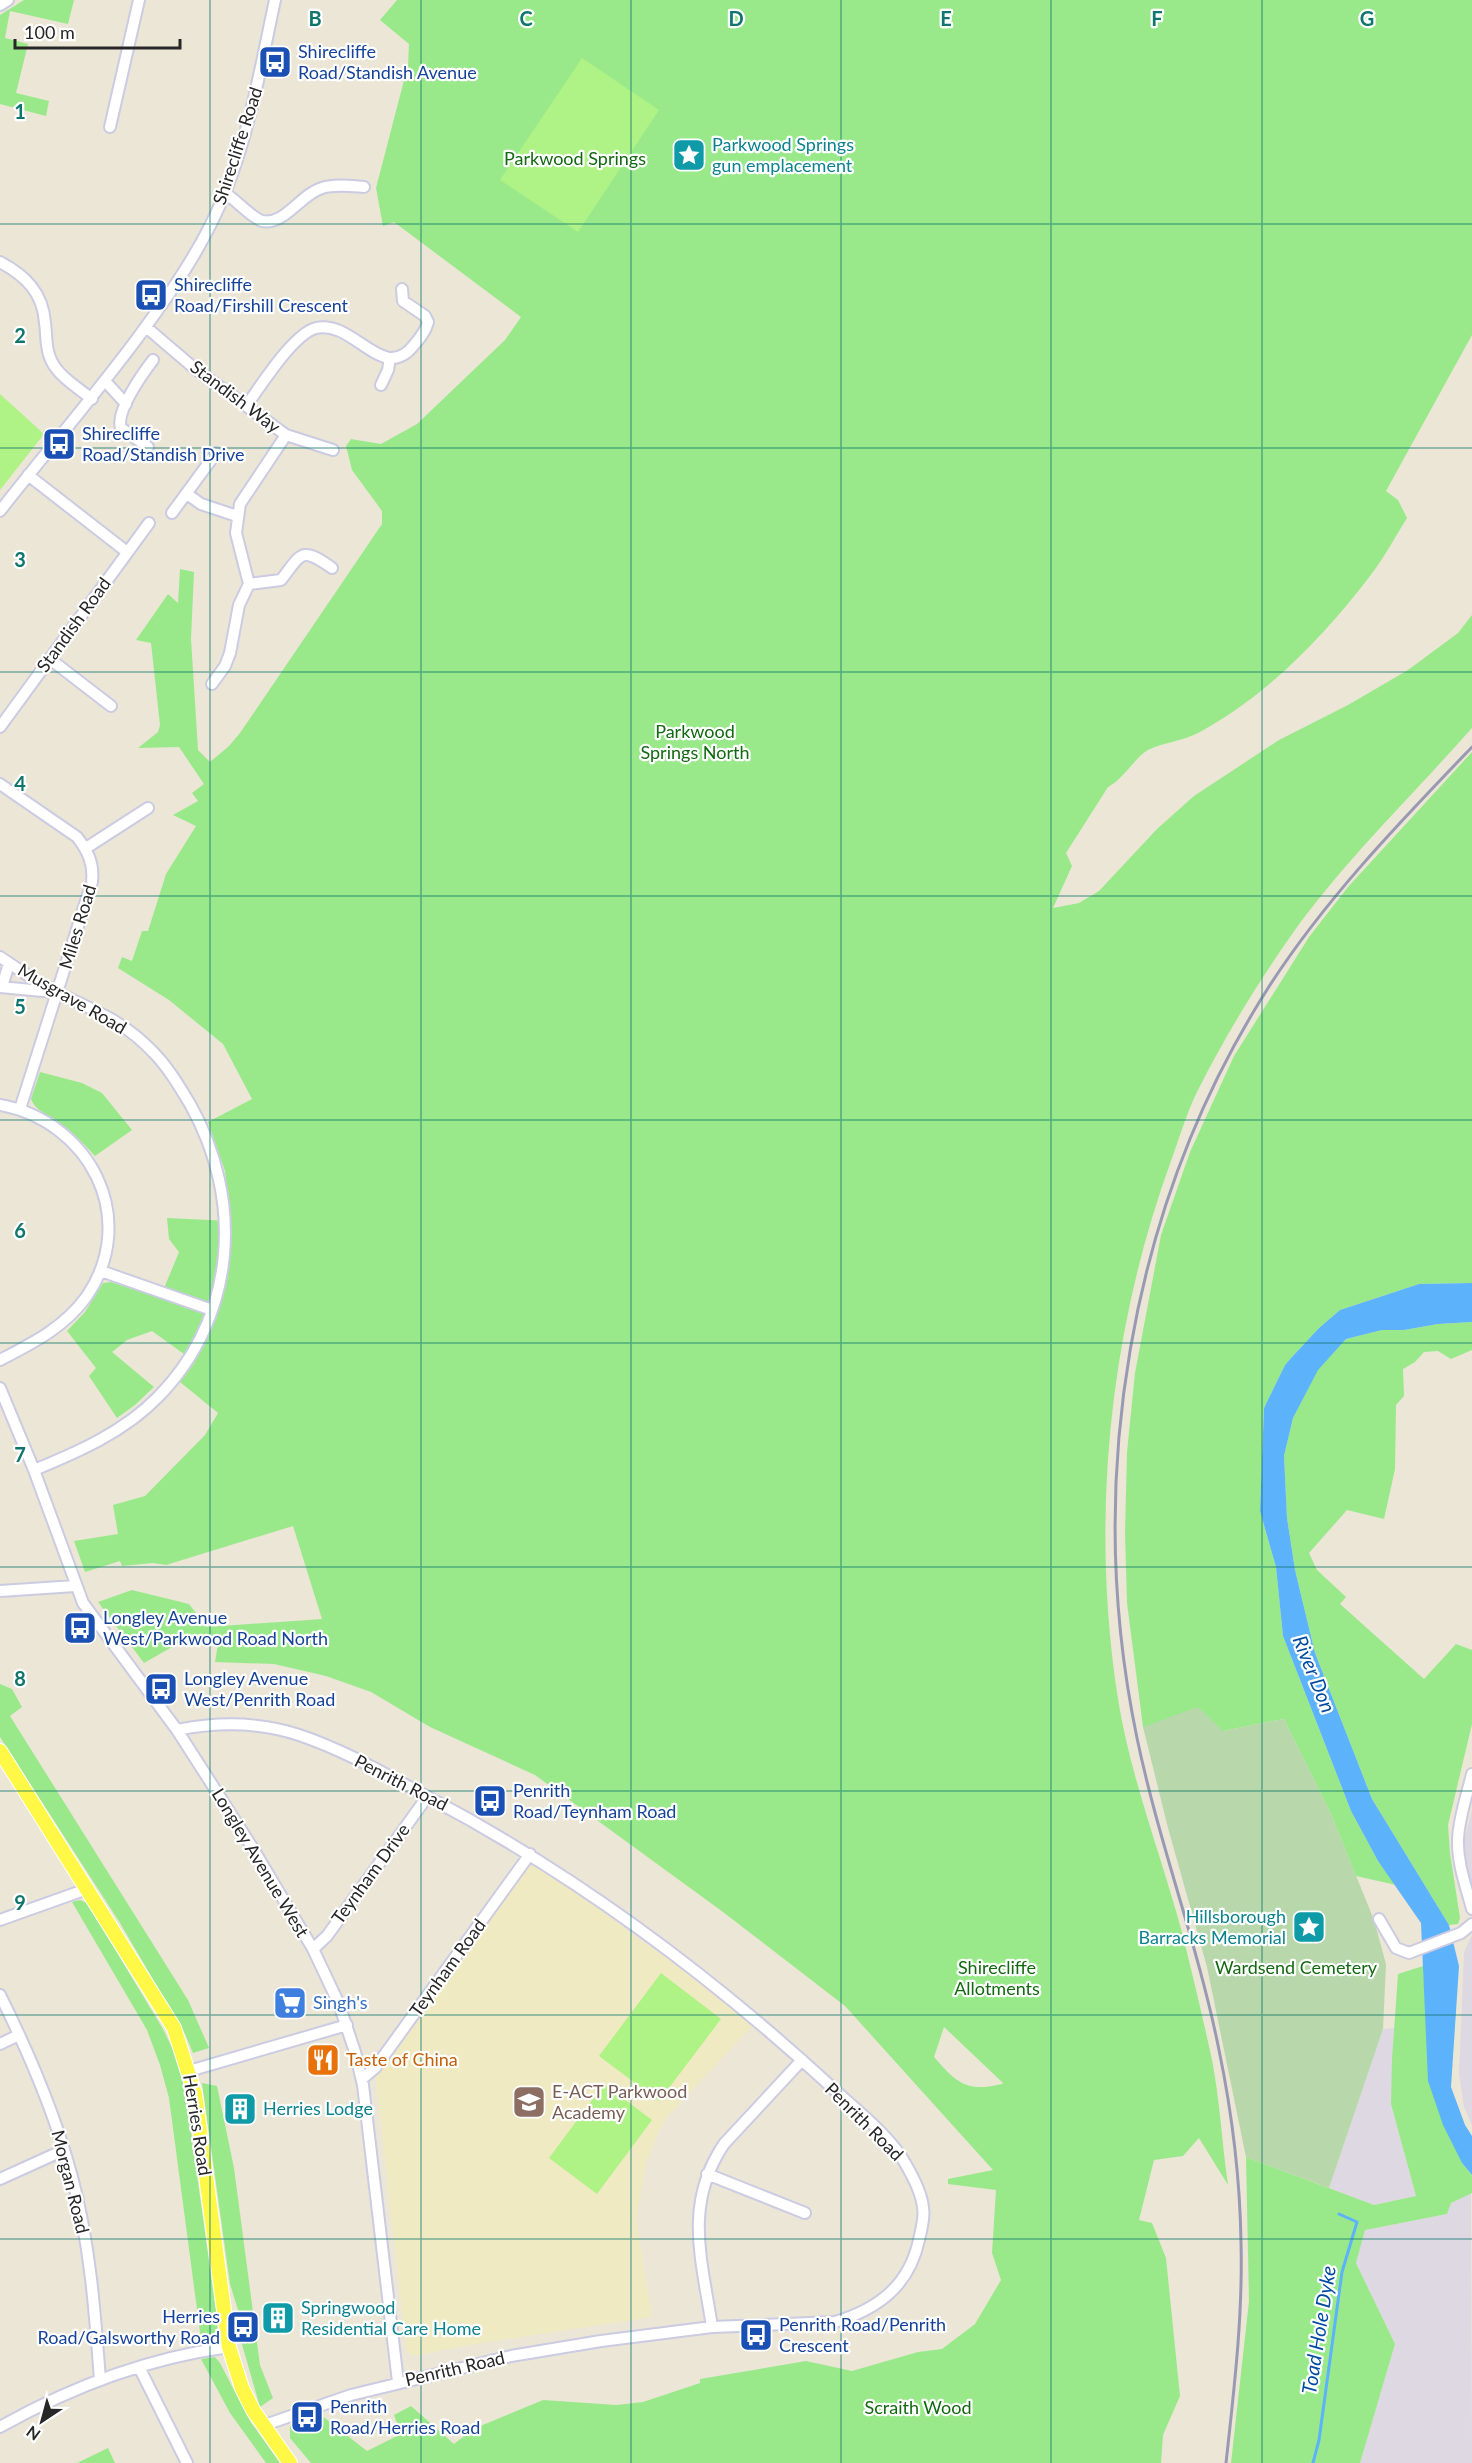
<svg xmlns="http://www.w3.org/2000/svg" width="1472" height="2463" viewBox="0 0 1472 2463" font-family="Lato,sans-serif">
<style>
.industrial{fill:#ddd8e2}
.education{fill:#f0eac2}
.green{fill:#99e98b;fill-rule:evenodd}
.cemetery{fill:#b8d7ab}
.pitch{fill:#aff285}
.water{fill:#5cb2fb}
.lines{fill:none;stroke-linecap:round;stroke-linejoin:round}
.stream{stroke:#5cb2fb;stroke-width:3}
.minor-casing{stroke:#cbcbe2;stroke-width:14}
.major-casing{stroke:#fff;stroke-width:16}
.minor{stroke:#fff;stroke-width:10}
.major{stroke:#fff847;stroke-width:14}
.rail{stroke:#9a99b4;stroke-width:3}
.grid{fill:none;stroke:#0f766e;stroke-width:1.5;stroke-opacity:0.55}
.labels{text-anchor:middle;stroke-width:4.5;stroke-linejoin:round;paint-order:stroke}
.transit-label{font-size:18px;fill:#164399;stroke:#fff;text-anchor:start}
.culture-label{font-size:18px;fill:#0d838f;stroke:#fff;text-anchor:start}
.street-label{font-size:18px;fill:#272727;stroke:#fff}
.park-label{font-size:18px;fill:#136911;stroke:#fff}
.shop-label{font-size:18px;fill:#366cbe;stroke:#fff;text-anchor:start}
.food-label{font-size:18px;fill:#c56008;stroke:#fff;text-anchor:start}
.education-label{font-size:18px;fill:#785e54;stroke:#fff;text-anchor:start}
.water-label{font-size:20px;font-style:italic;fill:#004ba1;stroke:#fff}
.grid-label{font-size:20px;text-anchor:middle;font-weight:bold;fill:#0f766e;stroke:#fff;stroke-width:4.5;stroke-linejoin:round;paint-order:stroke}
</style>
<rect width="100%" height="100%" fill="#ece6d6"/>
<!-- industrial -->
<path class="industrial" d="M 1472,1810 L 1472,1888 L 1461,1854 Z
M 1472,1935 L 1472,2125 L 1464,2107 L 1459,2074 L 1464,1952 Z
M 1394,2028 L 1391,2104 L 1416,2196 L 1374,2205 L 1329,2188 L 1383,2029 Z
M 1471,2193 L 1472,2463 L 1360,2463 L 1395,2344 L 1356,2263 L 1365,2230 L 1447,2214 L 1451,2203 Z"/>
<!-- education -->
<path class="education" d="M 541,1861 L 638,1939 L 692,1973 L 754,2024 L 666,2118 L 656,2137 L 646,2164 L 636,2219 L 652,2317 L 476,2344 L 413,2356 L 406,2348 L 376,2078 L 528,1864 L 532,1862 Z"/>
<!-- green -->
<path class="green" d="M 24,0 L 74,0 L 68,24 L 10,11 L 5,38 L 28,44 L 16,93 L 49,101 L 46,116 L 0,104 L 0,15 Z
M 397,0 L 1472,0 L 1472,335 L 1386,491 L 1398,500 L 1407,518 C 1395,537 1384,558 1370,576 C 1323,637 1268,695 1200,732 C 1184,741 1164,742 1148,750 C 1134,758 1125,778 1108,787 L 1066,853 L 1072,866 L 1053,908 L 1079,903 L 1099,891 L 1157,829 L 1194,796 L 1279,740 L 1348,705 L 1408,670 L 1458,633 L 1472,615 L 1472,728 C 1411,797 1343,862 1290,937 C 1255,987 1223,1040 1196,1094 C 1186,1115 1179,1139 1171,1161 C 1109,1331 1090,1520 1118,1699 C 1131,1780 1162,1857 1183,1936 C 1193,1977 1203,2018 1212,2060 C 1220,2101 1222,2144 1228,2185 L 1199,2138 L 1183,2156 L 1154,2160 L 1139,2220 L 1152,2223 L 1166,2258 L 1180,2396 L 1163,2435 L 1161,2463 L 311,2463 L 290,2438 L 290,2426 L 317,2412 L 367,2451 L 401,2434 L 394,2415 L 411,2406 L 454,2444 L 473,2429 L 543,2400 L 616,2405 L 643,2402 L 700,2383 L 700,2379 L 806,2361 L 852,2371 L 918,2352 L 942,2349 L 975,2324 L 1001,2280 L 992,2253 L 996,2190 L 948,2184 L 948,2179 L 993,2170 L 845,2006 L 723,1912 L 535,1775 L 430,1727 L 371,1692 L 326,1676 L 274,1664 L 215,1662 L 219,1638 L 186,1639 L 144,1663 L 98,1602 L 132,1590 L 189,1604 L 207,1627 L 322,1619 L 293,1526 L 166,1565 L 153,1563 L 122,1566 L 120,1561 L 85,1572 L 74,1541 L 118,1534 L 113,1505 L 145,1496 L 205,1435 L 218,1413 L 180,1382 L 195,1362 L 152,1331 L 127,1340 L 112,1352 L 154,1387 L 135,1405 L 117,1418 L 89,1376 L 96,1368 L 67,1331 L 85,1312 L 103,1283 L 111,1282 L 160,1298 L 179,1252 L 169,1239 L 167,1218 L 231,1221 L 225,1171 L 208,1122 L 252,1099 L 223,1044 L 169,1000 L 118,968 L 122,957 L 132,961 L 142,931 L 148,931 L 166,874 L 196,826 L 173,815 L 198,801 L 192,793 L 204,784 L 179,747 L 138,748 L 158,732 L 160,725 L 151,643 L 136,640 L 168,594 L 178,603 L 180,569 L 194,572 L 191,639 L 198,750 L 210,762 L 229,746 L 240,733 L 382,524 L 382,511 L 352,470 L 346,446 L 351,439 L 381,444 L 417,424 L 505,340 L 521,317 L 394,222 L 383,226 L 376,188 L 408,65 L 409,44 L 380,20 ZM 944,2027 L 1003,2083 L 1002,2084 C 966,2093 956,2082 934,2057 Z
M 1472,752 L 1472,1283 L 1419,1284 L 1340,1310 L 1319,1328 L 1292,1357 L 1285,1365 L 1264,1408 L 1260,1511 L 1276,1567 L 1283,1636 L 1351,1811 L 1378,1861 L 1396,1885 L 1356,1876 L 1331,1814 L 1284,1719 L 1223,1731 L 1143,1727 L 1127,1603 L 1125,1533 L 1127,1452 L 1135,1373 L 1161,1235 L 1190,1152 L 1234,1056 L 1309,937 L 1348,887 Z
M 40,1072 L 82,1083 L 102,1093 L 132,1130 L 95,1156 C 84,1144 73,1132 60,1123 C 49,1114 36,1112 31,1099 Z
M 1472,1322 L 1472,1350 L 1451,1359 L 1438,1351 L 1424,1352 L 1415,1362 L 1403,1369 L 1404,1396 L 1396,1405 L 1395,1469 L 1384,1519 L 1347,1510 L 1309,1553 L 1317,1570 L 1346,1597 L 1340,1604 L 1424,1679 L 1456,1644 L 1472,1650 L 1472,1724 L 1448,1825 L 1450,1853 L 1460,1918 L 1458,1924 L 1449,1925 L 1372,1799 L 1315,1653 L 1295,1570 L 1287,1518 L 1284,1456 L 1293,1418 L 1318,1369 L 1346,1339 L 1382,1330 L 1404,1330 L 1438,1324 Z
M 0,1684 L 12,1689 L 22,1707 L 10,1716 L 188,2000 L 209,2048 L 193,2053 L 185,2034 L 120,1923 L 0,1737 Z
M 80,1900 L 87,1903 L 163,2029 L 176,2056 L 185,2089 L 217,2318 C 218,2333 217,2340 202,2347 L 169,2098 L 160,2065 L 147,2030 L 72,1902 Z
M 1423,1966 L 1426,2017 L 1462,2163 L 1472,2175 L 1472,2193 L 1451,2203 L 1447,2214 L 1365,2230 L 1356,2263 L 1395,2344 L 1360,2463 L 1231,2463 L 1249,2301 L 1246,2157 L 1374,2205 L 1416,2196 L 1391,2104 L 1392,2059 L 1398,1974 Z
M 202,2083 L 217,2086 L 234,2168 L 260,2365 L 273,2398 L 260,2407 L 241,2341 L 242,2323 L 230,2284 Z
M 215,2357 L 220,2363 L 250,2421 L 280,2463 L 266,2463 L 230,2413 L 201,2359 Z
M 108,2448 L 115,2463 L 77,2463 Z"/>
<!-- cemetery -->
<path class="cemetery" d="M 1198,1707 L 1223,1731 L 1284,1719 L 1331,1814 L 1374,1920 L 1386,1964 L 1383,2029 L 1329,2188 L 1246,2157 L 1207,1967 L 1168,1828 L 1143,1727 Z"/>
<!-- pitch -->
<path class="pitch" d="M 582,58 L 659,110 L 578,232 L 500,180 Z
M 0,394 L 44,434 L 0,490 Z
M 661,1973 L 721,2019 L 659,2101 L 599,2056 Z
M 604,2084 L 652,2120 L 597,2194 L 549,2158 Z"/>
<!-- water -->
<path class="water" d="M 1472,1283 L 1472,1322 L 1438,1324 L 1404,1330 L 1382,1330 L 1346,1339 L 1318,1370 L 1293,1418 L 1284,1456 L 1287,1518 L 1295,1570 L 1315,1653 L 1372,1799 L 1449,1925 L 1459,1966 L 1451,2087 L 1465,2125 L 1472,2136 L 1472,2175 L 1462,2163 L 1443,2125 L 1428,2081 L 1421,1923 L 1378,1861 L 1351,1811 L 1283,1636 L 1276,1567 L 1260,1511 L 1264,1408 L 1285,1365 L 1292,1357 L 1319,1328 L 1340,1310 L 1419,1284 Z"/>
<g class="lines">
<!-- stream -->
<path class="stream" d="M 1313,2463 L 1319,2440 L 1342,2272 L 1357,2222 L 1339,2214"/>
<!-- minor casing -->
<g class="minor-casing">
<path id="minor" d="M 0,5 L 8,0
M 110,127 L 139,0
M 225,193 C 235,199 252,218 262,221 C 284,226 301,194 322,188 C 335,184 350,186 364,187
M 0,262 C 26,276 43,293 45,323 C 47,336 45,348 51,360 C 58,376 78,388 92,399
M 146,327 L 194,368 L 286,435 L 333,450
M 105,381 L 126,404
M 381,385 L 388,370 L 390,358
M 246,406 C 261,386 293,334 316,328 C 354,319 383,385 414,345 C 420,338 426,331 428,322 L 425,316 L 403,301 L 402,289
M 148,447 L 121,428 C 115,412 143,373 153,360
M 28,475 L 127,552
M 187,494 L 201,504 L 237,516
M 0,511 C 44,455 90,401 133,344 C 168,297 203,248 225,193 C 250,131 261,65 275,0
M 172,513 L 216,453
M 249,584 L 281,580 C 302,553 301,546 332,568
M 50,659 L 111,706
M 212,684 L 225,666 L 230,653 L 239,605 L 249,584 L 236,533 L 240,504 L 286,435
M 0,727 L 149,523
M 0,784 L 77,837 C 88,851 94,864 92,882 L 20,1109
M 86,848 L 148,808
M 0,957 C 19,970 38,983 58,993 C 95,1011 124,1021 153,1052 C 168,1067 179,1086 190,1104 C 244,1200 237,1316 158,1397 C 124,1432 78,1452 34,1470
M 0,987 L 53,992
M 2,987 L 9,963
M 0,1105 C 89,1121 140,1217 87,1296 C 65,1327 33,1343 0,1360
M 101,1271 L 212,1310
M 0,1388 L 34,1470 L 83,1603 L 177,1730 L 252,1847 L 313,1949 L 339,2004 L 355,2052 L 363,2085 L 398,2382
M 0,1591 L 75,1586
M 177,1730 C 217,1722 260,1722 299,1735 C 344,1750 385,1774 426,1796 C 571,1872 705,1971 826,2082 C 849,2104 890,2135 905,2163 C 912,2175 922,2193 923,2208 C 925,2218 921,2230 919,2240 C 909,2286 878,2309 835,2322 L 712,2327 L 601,2341 L 511,2356 L 351,2395 L 262,2426
M 1472,1774 C 1467,1795 1459,1817 1458,1839 C 1457,1863 1466,1886 1472,1909
M 1379,1919 L 1396,1948 L 1409,1953 L 1461,1933 L 1472,1924
M 0,1920 L 87,1889
M 313,1949 L 327,1936 L 427,1797
M 0,1995 C 29,2053 55,2114 72,2177 C 90,2243 95,2312 100,2380
M 0,2044 L 19,2035
M 189,2071 L 347,2025
M 362,2079 L 375,2068 L 530,1854
M 707,2174 L 805,2213
M 0,2179 L 64,2150
M 712,2327 C 702,2260 683,2205 724,2144 L 802,2060
M 139,2367 L 187,2463
M 0,2427 C 71,2387 148,2358 229,2347"/>
</g>
<!-- major casing -->
<g class="major-casing">
<path id="major" d="M 0,1751 L 174,2028 L 195,2094 L 229,2347 L 242,2388 L 253,2410 L 290,2463"/>
</g>
<!-- minor -->
<use href="#minor" class="minor"/>
<!-- major -->
<use href="#major" class="major"/>
<!-- rail -->
<path class="rail" d="M 1226,2463 C 1234,2390 1243,2316 1241,2242 C 1240,2178 1232,2113 1219,2050 C 1198,1945 1159,1844 1137,1738 C 1084,1483 1128,1206 1270,985 C 1327,897 1400,822 1472,747"/>
</g>
<!-- grid -->
<path class="grid" d="M 210,0 L 210,2463M 421,0 L 421,2463M 631,0 L 631,2463M 841,0 L 841,2463M 1051,0 L 1051,2463M 1262,0 L 1262,2463M 0,224 L 1472,224M 0,448 L 1472,448M 0,672 L 1472,672M 0,896 L 1472,896M 0,1120 L 1472,1120M 0,1343 L 1472,1343M 0,1567 L 1472,1567M 0,1791 L 1472,1791M 0,2015 L 1472,2015M 0,2239 L 1472,2239"/>
<!-- icons -->
<defs>
<g id="bus-square" transform="scale(1.725)"><rect x="-9" y="-9" width="18" height="18" rx="4" fill="#1a4fb4" stroke="#fff"/><path d="M-5-6H5V4H4V6H2V4H-2V6H-4V4H-5ZM-3.5-4V0h7V-4ZM-3.5 1.2v1.5H-2V1.2ZM2 1.2v1.5H3.5V1.2Z" fill="#fff"/></g>
<g id="sight-square" transform="scale(1.725)"><rect x="-9" y="-9" width="18" height="18" rx="4" fill="#0f9aa8" stroke="#fff"/><path d="M0-6L1.8-2.2L6-1.7L2.9 1.2L3.7 5.4L0 3.3L-3.7 5.4L-2.9 1.2L-6-1.7L-1.8-2.2Z" fill="#fff"/></g>
<g id="supermarket-square" transform="scale(1.725)"><rect x="-9" y="-9" width="18" height="18" rx="4" fill="#3f7fe0" stroke="#fff"/><path d="M-6-5.5h2.5l.6 2H6L4.5 2H-2.5L-4.4-4H-6ZM-1.5 3.2a1.3 1.3 0 1 0 .1 0ZM3 3.2a1.3 1.3 0 1 0 .1 0Z" fill="#fff"/></g>
<g id="restaurant-square" transform="scale(1.725)"><rect x="-9" y="-9" width="18" height="18" rx="4" fill="#e8710a" stroke="#fff"/><path d="M-5-6h1v4h1v-4h1v4h1v-4h1v5L-1.5 .5V6h-2V.5L-5-1ZM5-6V6H3V1.5H1.5Q1.5-4 5-6Z" fill="#fff"/></g>
<g id="school-square" transform="scale(1.725)"><rect x="-9" y="-9" width="18" height="18" rx="4" fill="#8d6e63" stroke="#fff"/><path d="M0-5L7-2L0 1L-7-2ZM-4 1L0 2.5L4 1V4Q0 6-4 4Z" fill="#fff"/></g>
<g id="building-square" transform="scale(1.725)"><rect x="-9" y="-9" width="18" height="18" rx="4" fill="#0f9aa8" stroke="#fff"/><path d="M-4-6H4V6H1V3H-1V6H-4ZM-2.5-4.3h1.7v1.8h-1.7ZM.8-4.3h1.7v1.8H.8ZM-2.5-1h1.7V.8h-1.7ZM.8-1h1.7V.8H.8Z" fill="#fff"/></g>
</defs>
<g fill-rule="evenodd">
<use href="#bus-square" x="275" y="62"/>
<use href="#sight-square" x="689" y="155"/>
<use href="#bus-square" x="151" y="295"/>
<use href="#bus-square" x="59" y="444"/>
<use href="#bus-square" x="80" y="1628"/>
<use href="#bus-square" x="161" y="1689"/>
<use href="#bus-square" x="490" y="1801"/>
<use href="#sight-square" x="1309" y="1927"/>
<use href="#supermarket-square" x="290" y="2003"/>
<use href="#restaurant-square" x="323" y="2060"/>
<use href="#school-square" x="529" y="2102"/>
<use href="#building-square" x="240" y="2109"/>
<use href="#building-square" x="278" y="2318"/>
<use href="#bus-square" x="243" y="2327"/>
<use href="#bus-square" x="756" y="2335"/>
<use href="#bus-square" x="307" y="2417"/>
</g>
<g class="labels">
<!-- transit labels -->
<g class="transit-label">
<text x="298" y="58">Shirecliffe<tspan x="298" dy="21">Road/Standish Avenue</tspan></text>
<text x="174" y="291">Shirecliffe<tspan x="174" dy="21">Road/Firshill Crescent</tspan></text>
<text x="82" y="440">Shirecliffe<tspan x="82" dy="21">Road/Standish Drive</tspan></text>
<text x="103" y="1624">Longley Avenue<tspan x="103" dy="21">West/Parkwood Road North</tspan></text>
<text x="184" y="1685">Longley Avenue<tspan x="184" dy="21">West/Penrith Road</tspan></text>
<text x="513" y="1797">Penrith<tspan x="513" dy="21">Road/Teynham Road</tspan></text>
<text x="220" y="2323" text-anchor="end">Herries<tspan x="220" dy="21">Road/Galsworthy Road</tspan></text>
<text x="779" y="2331">Penrith Road/Penrith<tspan x="779" dy="21">Crescent</tspan></text>
<text x="330" y="2413">Penrith<tspan x="330" dy="21">Road/Herries Road</tspan></text>
</g>
<!-- culture labels -->
<g class="culture-label">
<text x="712" y="151">Parkwood Springs<tspan x="712" dy="21">gun emplacement</tspan></text>
<text x="1286" y="1923" text-anchor="end">Hillsborough<tspan x="1286" dy="21">Barracks Memorial</tspan></text>
<text x="263" y="2115">Herries Lodge</text>
<text x="301" y="2314">Springwood<tspan x="301" dy="21">Residential Care Home</tspan></text>
</g>
<!-- street labels -->
<g class="street-label">
<text transform="translate(238 146) rotate(-72)" y="6">Shirecliffe Road</text>
<text transform="translate(235 397) rotate(37)" y="6">Standish Way</text>
<text transform="translate(74 625) rotate(-54)" y="6">Standish Road</text>
<text transform="translate(78 927) rotate(-73)" y="6">Miles Road</text>
<text transform="translate(72 999) rotate(30)" y="6">Musgrave Road</text>
<text transform="translate(401 1783) rotate(27)" y="6">Penrith Road</text>
<text transform="translate(260 1863) rotate(59)" y="6">Longley Avenue West</text>
<text transform="translate(371 1874) rotate(-54)" y="6">Teynham Drive</text>
<text transform="translate(448 1968) rotate(-54)" y="6">Teynham Road</text>
<text transform="translate(864 2122) rotate(45)" y="6">Penrith Road</text>
<text transform="translate(197 2125) rotate(81)" y="6">Herries Road</text>
<text transform="translate(70 2182) rotate(76)" y="6">Morgan Road</text>
<text transform="translate(455 2369) rotate(-13)" y="6">Penrith Road</text>
</g>
<!-- park labels -->
<g class="park-label">
<text x="575" y="165">Parkwood Springs</text>
<text x="695" y="738">Parkwood<tspan x="695" dy="21">Springs North</tspan></text>
<text x="997" y="1974">Shirecliffe<tspan x="997" dy="21">Allotments</tspan></text>
<text x="1296" y="1974">Wardsend Cemetery</text>
<text x="918" y="2414">Scraith Wood</text>
</g>
<!-- shop labels -->
<g class="shop-label">
<text x="313" y="2009">Singh's</text>
</g>
<!-- food labels -->
<g class="food-label">
<text x="346" y="2066">Taste of China</text>
</g>
<!-- education labels -->
<g class="education-label">
<text x="552" y="2098">E-ACT Parkwood<tspan x="552" dy="21">Academy</tspan></text>
</g>
<!-- water labels -->
<g class="water-label">
<text transform="translate(1314 1674) rotate(68)" y="7">River Don</text>
<text transform="translate(1319 2330) rotate(-81)" y="7">Toad Hole Dyke</text>
</g>
</g>
<g class="grid-label">
<text x="315" y="26">B</text>
<text x="526" y="26">C</text>
<text x="736" y="26">D</text>
<text x="946" y="26">E</text>
<text x="1157" y="26">F</text>
<text x="1367" y="26">G</text>
<text x="20" y="119">1</text>
<text x="20" y="343">2</text>
<text x="20" y="567">3</text>
<text x="20" y="791">4</text>
<text x="20" y="1014">5</text>
<text x="20" y="1238">6</text>
<text x="20" y="1462">7</text>
<text x="20" y="1686">8</text>
<text x="20" y="1910">9</text>
</g>
<!-- north arrow -->
<g transform="translate(42 2421) rotate(216)" stroke="#ffffff" stroke-width="4.5" paint-order="stroke">
<path d="M0-4.5L10 22L0 15L-10 22Z" fill="#272727"/>
<text y="-9" font-size="16" font-weight="bold" text-anchor="middle" fill="#272727">N</text>
</g>
<!-- scale -->
<path d="M15 39v9h165v-9" fill="none" stroke="#272727" stroke-width="3"/>
<text x="24" y="39" font-size="18" fill="#272727" stroke="#ffffff" stroke-width="4.5" paint-order="stroke">100 m</text>
</svg>
